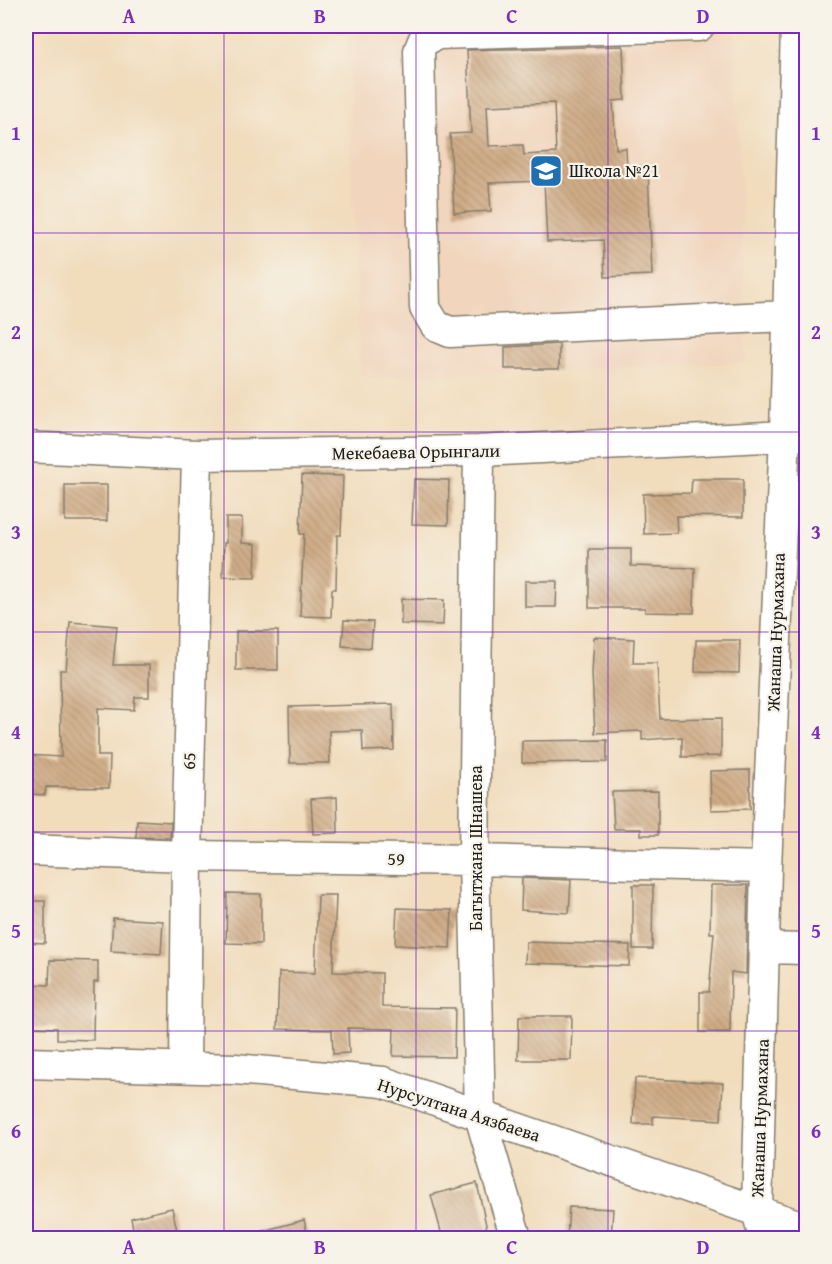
<svg xmlns="http://www.w3.org/2000/svg" width="832" height="1264" viewBox="0 0 832 1264" font-family="'Gentium Book Plus',serif">
<style>
.built{fill:#f1d5bd}
.building{fill:url(#building-back-hatch);fill-rule:evenodd}
.lines{fill:none;stroke-linecap:round;stroke-linejoin:round}
.minor-casing{stroke:#867c6c;stroke-width:33}
.minor{stroke:#fff;stroke-width:30}
.grid{fill:none;stroke:#7b2cbf;stroke-width:1.5;stroke-opacity:0.55}
.labels{text-anchor:middle;stroke-width:4.5;stroke-linejoin:round;paint-order:stroke}
.poi-label{font-size:18px;fill:#1c1c1c;stroke:#f7f3e8;text-anchor:start}
.street-label{font-size:18px;fill:#1c1c1c;stroke:#f7f3e8}
.neatline{fill:none;stroke:#7b2cbf;stroke-width:2}
.grid-label{font-size:20px;text-anchor:middle;font-weight:bold;fill:#7b2cbf}
</style>
<defs>
<pattern id="building-back-hatch" width="6" height="6" patternUnits="userSpaceOnUse" patternTransform="scale(1.5)"><rect width="6" height="6" fill="#cfac87"/><path d="M-1 5l2 2M0 0l6 6M5-1l2 2" fill="none" stroke="#b19374"/></pattern>
</defs>
<rect width="100%" height="100%" fill="#f7f3e8"/>
<filter id="ink" filterUnits="userSpaceOnUse"><feTurbulence type="fractalNoise" baseFrequency=".0167" numOctaves="2"/><feDisplacementMap in="SourceGraphic" scale="12" xChannelSelector="R" yChannelSelector="G"/><feConvolveMatrix kernelMatrix="1 2 1 2 8 2 1 2 1" color-interpolation-filters="sRGB"/></filter>
<filter id="wash" filterUnits="userSpaceOnUse"><feTurbulence type="fractalNoise" baseFrequency=".008" numOctaves="4" result="noise"/><feDisplacementMap in="SourceGraphic" scale="24" xChannelSelector="R" yChannelSelector="G"/><feGaussianBlur stdDeviation="1.35" result="paint"/><feColorMatrix in="noise" values="0 0 0 0 0 0 0 0 0 0 0 0 0 0 0 0 0 1.4 0 .05"/><feComposite in="paint" operator="in"/></filter>
<g filter="url(#wash)">
<rect width="100%" height="100%" fill="#f1dcbc"/>
<!-- built -->
<path class="built" d="M 347,26 L 734,26 L 747,363 L 360,378 Z"/>
<g id="blocks">
<!-- building -->
<path class="building" d="M 623,46 L 625,100 L 613,101 L 616,149 L 626,148 L 627,167 L 648,166 L 652,275 L 605,277 L 603,240 L 547,242 L 544,181 L 489,183 L 491,211 L 454,213 L 450,134 L 471,133 L 467,50 ZM 554,103 L 556,153 L 524,155 L 523,145 L 489,146 L 487,106 Z
M 559,344 L 559,369 L 505,369 L 505,347 Z
M 302,475 L 343,476 L 341,535 L 337,535 L 336,589 L 332,589 L 331,617 L 300,616 L 304,534 L 300,534 Z
M 414,479 L 449,480 L 448,525 L 412,524 Z
M 692,479 L 743,479 L 743,517 L 676,516 L 677,533 L 644,534 L 643,494 L 691,493 Z
M 65,485 L 107,485 L 107,521 L 65,521 Z
M 226,518 L 242,518 L 242,543 L 256,544 L 255,578 L 223,577 L 224,543 L 226,543 Z
M 589,549 L 631,549 L 631,566 L 695,568 L 694,613 L 645,612 L 645,608 L 589,608 Z
M 525,581 L 557,581 L 556,607 L 525,607 Z
M 401,599 L 444,600 L 443,625 L 401,624 Z
M 344,620 L 373,622 L 371,648 L 342,646 Z
M 70,622 L 117,626 L 113,665 L 149,665 L 149,697 L 135,697 L 134,710 L 98,708 L 98,756 L 110,756 L 109,788 L 46,787 L 45,795 L 26,794 L 26,755 L 61,757 L 60,670 L 66,670 Z
M 236,631 L 278,631 L 278,670 L 236,670 Z
M 594,637 L 634,639 L 633,663 L 657,663 L 660,719 L 721,718 L 721,756 L 682,757 L 682,737 L 642,740 L 642,731 L 595,733 L 592,674 Z
M 696,640 L 740,640 L 739,673 L 695,672 Z
M 393,704 L 394,750 L 363,751 L 362,730 L 329,731 L 330,763 L 290,763 L 289,707 Z
M 607,740 L 607,762 L 522,763 L 522,741 Z
M 750,770 L 750,809 L 711,810 L 710,771 Z
M 658,791 L 658,835 L 641,835 L 641,829 L 614,829 L 612,792 Z
M 337,797 L 338,833 L 313,834 L 311,799 Z
M 137,820 L 171,822 L 170,838 L 136,837 Z
M 522,878 L 571,880 L 569,913 L 521,910 Z
M 633,885 L 653,885 L 652,949 L 633,949 Z
M 711,885 L 748,885 L 746,974 L 731,972 L 730,1032 L 700,1032 L 700,992 L 709,992 L 714,933 L 710,933 Z
M 227,893 L 261,894 L 261,944 L 226,943 Z
M 318,895 L 336,895 L 333,972 L 382,973 L 382,1007 L 455,1008 L 454,1057 L 393,1056 L 394,1029 L 348,1028 L 349,1053 L 333,1054 L 332,1030 L 277,1029 L 279,972 L 315,973 Z
M 26,901 L 45,901 L 45,943 L 26,942 Z
M 397,908 L 452,910 L 450,948 L 395,945 Z
M 113,918 L 163,921 L 161,954 L 111,951 Z
M 526,942 L 630,945 L 629,966 L 525,963 Z
M 50,960 L 98,961 L 98,982 L 94,982 L 93,1040 L 57,1039 L 57,1028 L 26,1027 L 26,984 L 49,985 Z
M 519,1016 L 572,1016 L 571,1060 L 518,1060 Z
M 635,1078 L 723,1083 L 721,1120 L 653,1116 L 653,1124 L 633,1124 Z
M 477,1183 L 489,1239 L 443,1239 L 431,1195 Z
M 569,1207 L 613,1209 L 611,1239 L 567,1239 Z
M 172,1208 L 179,1239 L 135,1239 L 131,1218 Z
M 304,1220 L 309,1239 L 255,1239 L 255,1233 Z"/>
</g>
</g>
<g filter="url(#ink)">
<use href="#blocks" fill-opacity="0" stroke="#867c6c" stroke-width="1.5"/>
<g class="lines">
<!-- minor casing -->
<g class="minor-casing">
<path id="minor" d="M 699,26 L 438,34 L 423,41 L 419,51 L 425,308 L 436,326 L 450,332 L 788,316
M 26,447 L 197,455 L 479,451 L 806,435
M 479,451 L 474,860 L 480,1116 L 516,1238
M 26,850 L 187,856 L 474,860 L 766,867
M 765,948 L 806,949
M 26,1063 L 235,1069 L 383,1082 L 806,1228
M 185,1067 L 187,856 L 197,455
M 764,1238 L 757,1210 L 766,867 L 785,435 L 796,26"/>
</g>
<!-- minor -->
<use href="#minor" class="minor"/>
</g>
</g>
<!-- grid -->
<path class="grid" d="M 224,26 L 224,1238M 416,26 L 416,1238M 608,26 L 608,1238M 26,233 L 806,233M 26,432 L 806,432M 26,632 L 806,632M 26,832 L 806,832M 26,1031 L 806,1031"/>
<!-- icons -->
<defs>
<g id="school-square" transform="scale(1.725)"><rect x="-9" y="-9" width="18" height="18" rx="4" fill="#1f6fb2" stroke="#f7f3e8"/><path d="M0-5L7-2L0 1L-7-2ZM-4 1L0 2.5L4 1V4Q0 6-4 4Z" fill="#fff"/></g>
</defs>
<g fill-rule="evenodd">
<use href="#school-square" x="546" y="171"/>
</g>
<g class="labels">
<!-- poi labels -->
<g class="poi-label">
<text x="569" y="177">Школа №21</text>
</g>
<!-- street labels -->
<g class="street-label">
<text transform="translate(416 452) rotate(-1)" y="6">Мекебаева Орынгали</text>
<text transform="translate(776 632) rotate(-88)" y="6">Жанаша Нурмахана</text>
<text transform="translate(189 761) rotate(-88)" y="6">65</text>
<text transform="translate(476 848) rotate(-90)" y="6">Багытжана Шнашева</text>
<text transform="translate(396 859) rotate(1)" y="6">59</text>
<text transform="translate(459 1110) rotate(18)" y="6">Нурсултана Аязбаева</text>
<text transform="translate(760 1118) rotate(-88)" y="6">Жанаша Нурмахана</text>
</g>
</g>
<!-- margin -->
<rect width="832" height="1264" fill="none" stroke="#f7f3e8" stroke-width="66"/>
<rect x="33" y="33" width="766" height="1198" class="neatline"/>
<g class="grid-label">
<text x="129" y="23">A</text>
<text x="320" y="23">B</text>
<text x="512" y="23">C</text>
<text x="703" y="23">D</text>
<text x="16" y="140">1</text>
<text x="816" y="140">1</text>
<text x="16" y="339">2</text>
<text x="816" y="339">2</text>
<text x="16" y="539">3</text>
<text x="816" y="539">3</text>
<text x="16" y="739">4</text>
<text x="816" y="739">4</text>
<text x="16" y="938">5</text>
<text x="816" y="938">5</text>
<text x="16" y="1138">6</text>
<text x="816" y="1138">6</text>
<text x="129" y="1254">A</text>
<text x="320" y="1254">B</text>
<text x="512" y="1254">C</text>
<text x="703" y="1254">D</text>
</g>
</svg>
